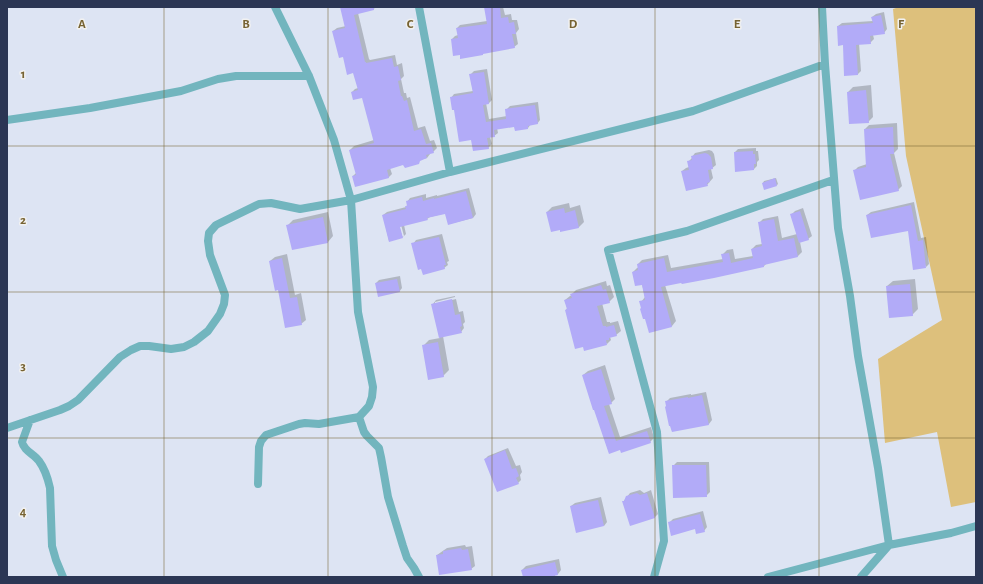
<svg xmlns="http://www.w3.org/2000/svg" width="983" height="584" viewBox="0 0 983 584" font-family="'Alegreya Sans',sans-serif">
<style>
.green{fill:#ddc07c}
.shadow{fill:#0003}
.building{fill:#b2abf8}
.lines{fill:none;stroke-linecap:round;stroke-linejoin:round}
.street{stroke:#72b5be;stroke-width:8}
.grid{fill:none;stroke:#776332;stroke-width:1;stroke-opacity:0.55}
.grid-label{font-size:13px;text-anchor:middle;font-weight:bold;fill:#776332;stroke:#f1f1f1;stroke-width:3;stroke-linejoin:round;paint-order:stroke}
</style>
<rect width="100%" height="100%" fill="#dde4f3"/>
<!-- green -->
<path class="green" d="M 899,7 L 976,7 L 976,502 L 951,507 L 937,432 L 885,443 L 878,359 L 942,320 L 906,156 L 893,9 Z"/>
<!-- shadow -->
<path class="shadow" d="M 341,7 L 379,7 L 358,13 L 369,59 L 370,60 L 395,55 L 397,65 L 402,63 L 404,76 L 401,79 L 404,93 L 406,93 L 407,98 L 410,97 L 418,128 L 425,126 L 430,141 L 434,140 L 437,148 L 433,152 L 430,153 L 430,154 L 427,158 L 390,168 L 392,174 L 388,178 L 353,176 L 357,172 L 350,150 L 354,146 L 374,140 L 363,97 L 352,92 L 355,89 L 358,88 L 354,72 L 343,56 L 333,31 L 337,28 L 346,26 Z
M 485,7 L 503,7 L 505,15 L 511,14 L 512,20 L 517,20 L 519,29 L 516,33 L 518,44 L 514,47 L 461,54 L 452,39 L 455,36 L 458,35 L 457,28 L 460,25 L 487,21 Z
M 884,12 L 887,29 L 884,33 L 873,35 L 874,39 L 870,43 L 859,43 L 861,71 L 857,75 L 844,44 L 838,26 L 842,23 L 873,21 L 872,17 L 876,14 Z
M 487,69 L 492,100 L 489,103 L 486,103 L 489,119 L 507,116 L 506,110 L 510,106 L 538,102 L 540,120 L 537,124 L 531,124 L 528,128 L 515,125 L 497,128 L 498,133 L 494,136 L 490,137 L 492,144 L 488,148 L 471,139 L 455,109 L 451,98 L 454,94 L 473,91 L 470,75 L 474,71 Z
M 871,85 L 873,117 L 868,122 L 848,92 L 853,87 Z
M 897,123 L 898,149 L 894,153 L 902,186 L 898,190 L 854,171 L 858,167 L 867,164 L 865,129 L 869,125 Z
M 756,148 L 756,151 L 758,151 L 759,160 L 757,162 L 757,166 L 753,170 L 735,152 L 738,149 Z
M 709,150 L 712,151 L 714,154 L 716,165 L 711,169 L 713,178 L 707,185 L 682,171 L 686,168 L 689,167 L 688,162 L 692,158 L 692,157 L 695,153 Z
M 776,178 L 778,184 L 777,185 L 763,183 L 764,181 Z
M 469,188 L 476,214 L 473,218 L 449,224 L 446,213 L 430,217 L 427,219 L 404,225 L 406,234 L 404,236 L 400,221 L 398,222 L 402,236 L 404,236 L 389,241 L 383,215 L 387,212 L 406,207 L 407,205 L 407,202 L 410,198 L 426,194 L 426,198 L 437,195 L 437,196 Z
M 914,202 L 921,238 L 926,237 L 929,264 L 926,267 L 909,230 L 867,215 L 871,212 Z
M 569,203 L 570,208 L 580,205 L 584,222 L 579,227 L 561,231 L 547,212 L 552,207 Z
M 803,208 L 812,236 L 808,239 L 800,242 L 802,252 L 798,256 L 767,263 L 764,266 L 665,285 L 676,321 L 672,326 L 650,332 L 641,302 L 645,297 L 642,284 L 633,272 L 637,268 L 639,267 L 638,264 L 642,260 L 668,255 L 671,268 L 723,259 L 722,255 L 727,250 L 733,249 L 735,259 L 753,256 L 752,249 L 756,245 L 762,244 L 759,223 L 763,219 L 778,216 L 782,238 L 797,234 L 791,215 L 795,211 Z
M 328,212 L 333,236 L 328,242 L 288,225 L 293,220 Z
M 442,234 L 449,261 L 447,262 L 448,265 L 444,268 L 413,244 L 416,240 Z
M 287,254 L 295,295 L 301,293 L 306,320 L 301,324 L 279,289 L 270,261 L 275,257 Z
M 400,276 L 402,288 L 399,292 L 376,283 L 379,280 Z
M 915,279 L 918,309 L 912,315 L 887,286 L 893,281 Z
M 606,281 L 607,286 L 610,285 L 614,297 L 609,302 L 602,303 L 607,322 L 610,322 L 610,323 L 618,321 L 621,331 L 616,335 L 610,337 L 611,340 L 607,344 L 566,310 L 567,308 L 565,300 L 570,296 L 572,295 L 572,294 L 576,290 Z
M 455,296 L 455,297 L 435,302 L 435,304 L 456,299 L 459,312 L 463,311 L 465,322 L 463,324 L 464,328 L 461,332 L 443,336 L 449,370 L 443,376 L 423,346 L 429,340 L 440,338 L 433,304 L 436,300 Z
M 605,365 L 615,399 L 611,403 L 609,404 L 620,437 L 651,427 L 654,438 L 650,442 L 621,449 L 609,452 L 583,375 L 588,371 Z
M 706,392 L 712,420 L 709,424 L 672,431 L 666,402 L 670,398 L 691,394 L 691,395 Z
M 508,448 L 516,466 L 520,465 L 522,472 L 520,475 L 521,480 L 518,483 L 485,459 L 488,456 Z
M 677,462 L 709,462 L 710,492 L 706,496 L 673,466 Z
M 640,490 L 644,493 L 651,490 L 658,514 L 655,517 L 623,502 L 630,493 Z
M 601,497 L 607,522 L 604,526 L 571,506 L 575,503 Z
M 703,511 L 707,527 L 704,531 L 696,528 L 669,523 L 673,519 Z
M 465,545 L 466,547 L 472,546 L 475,566 L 471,569 L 437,555 L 447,548 Z
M 559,559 L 561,570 L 558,574 L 555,574 L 555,577 L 524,577 L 522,570 L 526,566 Z"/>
<!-- building -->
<path class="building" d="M 340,7 L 374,7 L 374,10 L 354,15 L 365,62 L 366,62 L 366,63 L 392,58 L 394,67 L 398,66 L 401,80 L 398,81 L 401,96 L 402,96 L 404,101 L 407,100 L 414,131 L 421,129 L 426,144 L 431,143 L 434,153 L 426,155 L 427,158 L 420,161 L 419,164 L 405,168 L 403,165 L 387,170 L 389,178 L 355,187 L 352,176 L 356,175 L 349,150 L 374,143 L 362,98 L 353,100 L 351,92 L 358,90 L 353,73 L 347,75 L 343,57 L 339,58 L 332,31 L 345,28 Z
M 484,7 L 500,7 L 501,18 L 508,17 L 509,23 L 514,22 L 516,34 L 512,34 L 515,48 L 483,54 L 483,55 L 460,59 L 460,55 L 453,56 L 451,39 L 458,38 L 456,28 L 487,24 Z
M 881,15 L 885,34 L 870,36 L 871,44 L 856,45 L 858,75 L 844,76 L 843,45 L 838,46 L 837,26 L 873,23 L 871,17 Z
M 484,72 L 489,104 L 483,105 L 486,122 L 506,119 L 505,109 L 535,105 L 538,124 L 528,126 L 528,129 L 515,131 L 514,127 L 494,130 L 495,137 L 487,138 L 489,149 L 473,151 L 471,140 L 459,142 L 454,110 L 452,110 L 450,97 L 473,93 L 469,74 Z
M 866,90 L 869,123 L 849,124 L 847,92 Z
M 893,127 L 894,154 L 890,154 L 899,191 L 860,200 L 853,170 L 866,167 L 864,129 Z
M 753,151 L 753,154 L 755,154 L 756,164 L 754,164 L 754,170 L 735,172 L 734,152 Z
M 705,153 L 708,154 L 711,157 L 713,169 L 708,170 L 710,182 L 707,183 L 708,186 L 686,191 L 681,171 L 689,170 L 687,161 L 692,160 L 691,156 Z
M 775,178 L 777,186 L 764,190 L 762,183 Z
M 466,191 L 473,218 L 448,225 L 445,214 L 427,218 L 428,220 L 400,227 L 403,238 L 389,242 L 382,215 L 406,209 L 405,206 L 407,206 L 406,201 L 422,197 L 423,201 L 434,198 L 434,199 Z
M 911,205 L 918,241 L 923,240 L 926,268 L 913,270 L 908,231 L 871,238 L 866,215 Z
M 564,208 L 565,213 L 575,210 L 579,228 L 560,232 L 560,230 L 551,232 L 546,212 Z
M 800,211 L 809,240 L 799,243 L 790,214 Z
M 323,217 L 328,243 L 292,250 L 286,225 Z
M 774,219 L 778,241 L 794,238 L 798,257 L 764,265 L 764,267 L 714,278 L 682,284 L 681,283 L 661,287 L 672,327 L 649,333 L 645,319 L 643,319 L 640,309 L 641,308 L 639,301 L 645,300 L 642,285 L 635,286 L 632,272 L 638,270 L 637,264 L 664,258 L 667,272 L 723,262 L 721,254 L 729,253 L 731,263 L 753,258 L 751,249 L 762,246 L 758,222 Z
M 439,237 L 446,265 L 444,265 L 445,269 L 423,275 L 421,269 L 418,270 L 411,243 Z
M 282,258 L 290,298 L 297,297 L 302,325 L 285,328 L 278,290 L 275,291 L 269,261 Z
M 397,279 L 400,292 L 378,297 L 375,283 Z
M 910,284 L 913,316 L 889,318 L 886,286 Z
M 601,285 L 603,290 L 606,289 L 610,303 L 597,306 L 603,326 L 606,326 L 606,327 L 614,325 L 617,336 L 609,338 L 609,340 L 606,340 L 607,345 L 584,351 L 583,347 L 575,349 L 565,310 L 567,309 L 564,300 L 572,298 L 570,294 Z
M 452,299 L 455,315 L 460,314 L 462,326 L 460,327 L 462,333 L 439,338 L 431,304 Z
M 438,342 L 444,377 L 428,380 L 422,345 Z
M 601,369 L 612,404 L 604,406 L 616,441 L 647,431 L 651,443 L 621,453 L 620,450 L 609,454 L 594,410 L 593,410 L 582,375 Z
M 702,395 L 709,425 L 672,432 L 670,426 L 669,426 L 665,407 L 666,406 L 665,401 L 688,397 L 688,398 Z
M 505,450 L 512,469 L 516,468 L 519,476 L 516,478 L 519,484 L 497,492 L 484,459 Z
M 672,465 L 706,465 L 707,497 L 673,498 Z
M 637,493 L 640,495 L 647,493 L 655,518 L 630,526 L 622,501 L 624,501 L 626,496 Z
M 598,500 L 604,526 L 576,533 L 570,506 Z
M 700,514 L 705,532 L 696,534 L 695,529 L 671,536 L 668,522 Z
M 461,548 L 462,550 L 468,549 L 472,570 L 439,575 L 436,555 L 443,554 L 443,551 Z
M 555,562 L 558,575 L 549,577 L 523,577 L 521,570 Z"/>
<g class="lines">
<!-- street -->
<path class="street" d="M 419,7 L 450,172
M 822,7 L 825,64 L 838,228 L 850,296 L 858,356 L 878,468 L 889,545 L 861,577
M 7,120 L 90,108 L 181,91 L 218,79 L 236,76 L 309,76
M 359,417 L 364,432 L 367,436 L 379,448 L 381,457 L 388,497 L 403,546 L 407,558 L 414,568 L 419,577
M 30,420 L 22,442 C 24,451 34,454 39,461 C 45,469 48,479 50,488 L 52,546 L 56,560 L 63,577
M 7,428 L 60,410 L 69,406 L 78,400 L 120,357 L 131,350 L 140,346 L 149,346 L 171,349 L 184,347 L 194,342 L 208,331 L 220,314 L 224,304 L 225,295 L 210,255 L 208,241 L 209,233 L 216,225 L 259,204 L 271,203 L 300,209 L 351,200 L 450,172 L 693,111 L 825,64
M 258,484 L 259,447 L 261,441 L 266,435 L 299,424 L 305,423 L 319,424 L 359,417 L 369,406 L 372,397 L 373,387 L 358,312 L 351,200 L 334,140 L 309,76 L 275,7
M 654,577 L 664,541 L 657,432 L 608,250 L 687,231 L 833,180
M 768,577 L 889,545 L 951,533 L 976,526"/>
</g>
<!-- grid -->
<path class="grid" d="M 164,7 L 164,577M 328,7 L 328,577M 492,7 L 492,577M 655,7 L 655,577M 819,7 L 819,577M 7,146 L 976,146M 7,292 L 976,292M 7,438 L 976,438"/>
<g class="grid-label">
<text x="82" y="28">A</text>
<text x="246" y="28">B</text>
<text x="410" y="28">C</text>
<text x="573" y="28">D</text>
<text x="737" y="28">E</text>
<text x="901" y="28">F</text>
<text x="23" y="78">1</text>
<text x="23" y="224">2</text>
<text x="23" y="370">3</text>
<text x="23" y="516">4</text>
</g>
<!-- border -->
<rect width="983" height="584" fill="none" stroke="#2b3654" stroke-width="16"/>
</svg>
